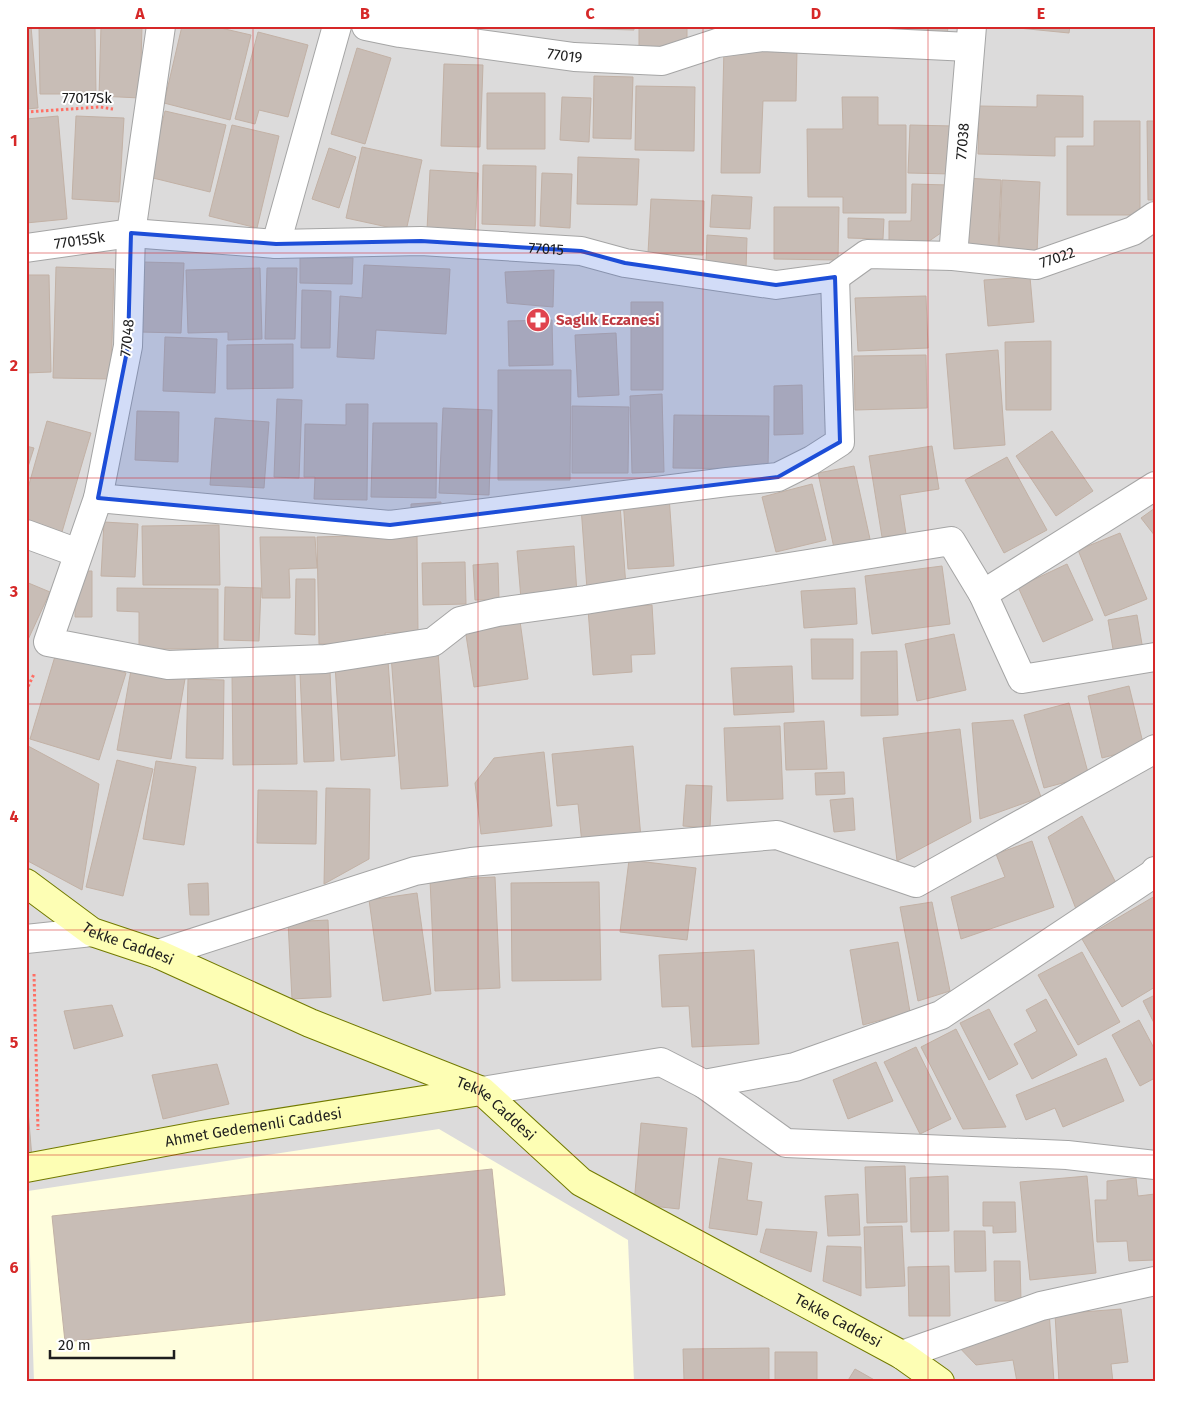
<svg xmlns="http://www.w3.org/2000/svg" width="1181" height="1408" viewBox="0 0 1181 1408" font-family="'Fira Sans',sans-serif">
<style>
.residential{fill:#dcdbdb}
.education{fill:#fffedd}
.building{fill:#c8bdb6;stroke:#c2b1a5}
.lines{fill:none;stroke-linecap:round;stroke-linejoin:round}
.street-casing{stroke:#a5a5a5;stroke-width:30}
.secondary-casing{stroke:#727a00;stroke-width:30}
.path{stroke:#ff6f65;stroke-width:3;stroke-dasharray:2.5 2.5;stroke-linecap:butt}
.street{stroke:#fff;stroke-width:28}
.secondary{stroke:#fdfeb4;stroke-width:28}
.marked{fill:#1d4ed8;fill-opacity:0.2;stroke:#1d4ed8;stroke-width:4;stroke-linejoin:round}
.grid{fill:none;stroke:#d62828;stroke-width:1;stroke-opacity:0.55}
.labels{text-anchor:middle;stroke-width:4;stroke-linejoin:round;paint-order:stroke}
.street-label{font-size:15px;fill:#1e1e1e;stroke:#fff}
.health-label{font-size:15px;font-weight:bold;fill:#be3a42;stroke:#fff;text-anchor:start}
.neatline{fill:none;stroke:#d62828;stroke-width:2}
.grid-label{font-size:16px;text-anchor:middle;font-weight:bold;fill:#d62828}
</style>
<rect width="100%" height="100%" fill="#f0ebe3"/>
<!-- residential -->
<path class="residential" d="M 26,26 L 1155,26 L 1155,1382 L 26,1382 Z"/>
<!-- education -->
<path class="education" d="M 439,1129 L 628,1240 L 634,1382 L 34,1382 L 28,1191 Z"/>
<!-- building -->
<path class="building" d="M 26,26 L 31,26 L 38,108 L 26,109 Z
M 39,26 L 95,26 L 96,94 L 40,94 Z
M 101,26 L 142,26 L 140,98 L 99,96 Z
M 182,26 L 212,26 L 251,35 L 230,120 L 164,103 Z
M 567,26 L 634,26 L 634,30 L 566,28 Z
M 639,26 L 687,26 L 687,47 L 639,48 Z
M 878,26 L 948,26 L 947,37 L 878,31 Z
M 998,26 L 1070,26 L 1069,33 Z
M 258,32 L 308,45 L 288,117 L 259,110 L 255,124 L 235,119 Z
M 724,47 L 797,49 L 796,101 L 763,101 L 760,173 L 721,173 Z
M 357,48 L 391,58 L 365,144 L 331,134 Z
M 444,64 L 483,65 L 480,147 L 441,146 Z
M 594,76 L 633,77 L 631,139 L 593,138 Z
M 636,86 L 695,87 L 694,151 L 635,150 Z
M 487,93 L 545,93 L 545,149 L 487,149 Z
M 1037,95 L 1083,96 L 1083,137 L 1055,137 L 1055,156 L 978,154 L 979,106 L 1037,107 Z
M 562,97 L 591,98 L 589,142 L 560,140 Z
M 842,97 L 878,97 L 878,125 L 906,125 L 906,213 L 843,213 L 843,197 L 808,197 L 807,129 L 843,129 Z
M 165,111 L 226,125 L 210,192 L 149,177 Z
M 58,116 L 67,219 L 26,223 L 26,119 Z
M 76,116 L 124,118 L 119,202 L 72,199 Z
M 1094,121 L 1140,121 L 1140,215 L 1067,215 L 1067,146 L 1094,146 Z
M 1147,121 L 1155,121 L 1155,200 L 1148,200 Z
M 232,125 L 279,136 L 257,228 L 209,216 Z
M 910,125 L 953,126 L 952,174 L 908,173 Z
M 362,147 L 422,160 L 406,231 L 346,218 Z
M 329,148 L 356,157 L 339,208 L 312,199 Z
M 578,157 L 639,159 L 637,205 L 577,204 Z
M 483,165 L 536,166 L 535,226 L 482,224 Z
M 430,170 L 478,173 L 475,233 L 427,230 Z
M 542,173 L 572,174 L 570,228 L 540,226 Z
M 964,178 L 1001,180 L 998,250 L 960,248 Z
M 1002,180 L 1040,182 L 1037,252 L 999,250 Z
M 912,184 L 949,185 L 948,228 L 922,246 L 889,245 L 889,221 L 911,221 Z
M 712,195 L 752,197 L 750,229 L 710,227 Z
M 651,199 L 704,201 L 703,255 L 648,253 Z
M 774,207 L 839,207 L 838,260 L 774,259 Z
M 848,218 L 884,219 L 883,239 L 848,238 Z
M 707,235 L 747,238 L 746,270 L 706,267 Z
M 300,258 L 353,258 L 352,284 L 300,283 Z
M 142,262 L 184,263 L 181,333 L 140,332 Z
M 364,265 L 450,269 L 446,334 L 376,330 L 374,359 L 337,357 L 340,296 L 362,298 Z
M 56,267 L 114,269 L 111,379 L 53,378 Z
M 260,268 L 262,339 L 228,340 L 228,332 L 188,333 L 186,270 Z
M 267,268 L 297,268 L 295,339 L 265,339 Z
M 554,270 L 553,307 L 507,303 L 505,272 Z
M 26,275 L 49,275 L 51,372 L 26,373 Z
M 1030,277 L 1034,322 L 988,326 L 984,280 Z
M 302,290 L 331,291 L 330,348 L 301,348 Z
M 926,296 L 928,348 L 858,351 L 855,298 Z
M 631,302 L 663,302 L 663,390 L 631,390 Z
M 552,320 L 553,365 L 509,366 L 508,321 Z
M 616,333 L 619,395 L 578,397 L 575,335 Z
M 165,337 L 217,339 L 215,393 L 163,391 Z
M 1051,341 L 1051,410 L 1006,410 L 1005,342 Z
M 293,344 L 293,388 L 227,389 L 227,345 Z
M 998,350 L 1005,445 L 954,449 L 946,354 Z
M 926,355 L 927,408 L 855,410 L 854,356 Z
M 498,370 L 571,370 L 570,480 L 498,480 Z
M 802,385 L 803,434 L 774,435 L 774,386 Z
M 662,394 L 664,472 L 632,473 L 630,396 Z
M 277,399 L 302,400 L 299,478 L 274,477 Z
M 346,404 L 368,404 L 367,500 L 314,499 L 315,477 L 304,477 L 305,424 L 346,425 Z
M 572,406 L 629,407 L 628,473 L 572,473 Z
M 443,408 L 492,410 L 489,495 L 439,493 Z
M 137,411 L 179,412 L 178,462 L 135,460 Z
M 674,415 L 769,416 L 768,469 L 673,468 Z
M 215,418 L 269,422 L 264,488 L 210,485 Z
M 47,421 L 91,433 L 62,532 L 26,522 L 26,495 Z
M 373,423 L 437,423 L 436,498 L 371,497 Z
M 1052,431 L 1093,491 L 1056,516 L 1016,456 Z
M 26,446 L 34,448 L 26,473 Z
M 932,446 L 939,489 L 900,495 L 906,534 L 882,537 L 869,456 Z
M 1007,457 L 1047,530 L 1004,553 L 965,480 Z
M 854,466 L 870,539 L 834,548 L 818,473 Z
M 812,484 L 826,540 L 776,552 L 762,497 Z
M 669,496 L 674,566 L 628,569 L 623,499 Z
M 441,502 L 441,516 L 411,517 L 411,504 Z
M 620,504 L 626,587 L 587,589 L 581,507 Z
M 1155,508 L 1155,536 L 1141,518 Z
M 104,522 L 138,524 L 135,577 L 101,576 Z
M 219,525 L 220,585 L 143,585 L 142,526 Z
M 1120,533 L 1147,599 L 1105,616 L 1078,550 Z
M 417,534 L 418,632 L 385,633 L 386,643 L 319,644 L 317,537 Z
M 260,537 L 315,537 L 317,568 L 289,569 L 290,598 L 262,598 Z
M 574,546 L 577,595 L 521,599 L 517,551 Z
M 465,562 L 466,604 L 423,605 L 422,563 Z
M 498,563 L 499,600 L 475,600 L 473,565 Z
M 1067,564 L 1093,620 L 1043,642 L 1018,587 Z
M 942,566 L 950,624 L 872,634 L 865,576 Z
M 75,571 L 92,571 L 92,617 L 75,617 Z
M 296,579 L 315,579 L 315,635 L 295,634 Z
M 26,582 L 50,592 L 26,644 Z
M 225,587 L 261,588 L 259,641 L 224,640 Z
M 117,588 L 218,589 L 218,649 L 139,649 L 139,612 L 117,611 Z
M 855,588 L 857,624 L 804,628 L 801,591 Z
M 652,605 L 655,654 L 631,655 L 632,672 L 593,675 L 588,609 Z
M 519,614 L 528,679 L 474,687 L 464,622 Z
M 1137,615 L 1143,650 L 1114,655 L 1108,620 Z
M 954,634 L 966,690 L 917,701 L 905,644 Z
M 811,639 L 853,639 L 853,679 L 812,679 Z
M 897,651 L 898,715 L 861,716 L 861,652 Z
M 438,652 L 448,786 L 401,789 L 391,655 Z
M 56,653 L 126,673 L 99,760 L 30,739 Z
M 388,661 L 395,756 L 341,760 L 335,665 Z
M 792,666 L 794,712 L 734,715 L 731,668 Z
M 131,670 L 185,679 L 171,759 L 117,750 Z
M 330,672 L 334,761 L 304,762 L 300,673 Z
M 232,675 L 295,675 L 297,764 L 233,765 Z
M 188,679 L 224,680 L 223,759 L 186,758 Z
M 1129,686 L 1144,747 L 1102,758 L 1088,696 Z
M 1069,703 L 1089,776 L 1044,788 L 1024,715 Z
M 1013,720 L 1041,797 L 980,819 L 972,723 Z
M 824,721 L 827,769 L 786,770 L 784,723 Z
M 780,726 L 783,799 L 727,801 L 724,728 Z
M 960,729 L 971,822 L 897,861 L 883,738 Z
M 28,746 L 99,784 L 82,890 L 26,860 L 26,750 Z
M 633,746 L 641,838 L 582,844 L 578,804 L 557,806 L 552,754 Z
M 544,752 L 552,826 L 481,834 L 475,783 L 494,758 Z
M 117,760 L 153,769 L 123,896 L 86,887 Z
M 156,761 L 196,767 L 184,845 L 143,839 Z
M 844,772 L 845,794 L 816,795 L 815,773 Z
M 686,785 L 712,786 L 710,828 L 683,826 Z
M 326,788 L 370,789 L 369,859 L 324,884 Z
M 258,790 L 317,791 L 316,844 L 257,843 Z
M 853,798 L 855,830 L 834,832 L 830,800 Z
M 1082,816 L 1117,885 L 1076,909 L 1048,837 Z
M 1032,841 L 1054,907 L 961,939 L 951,897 L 1005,877 L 996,854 Z
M 629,860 L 696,868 L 687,940 L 620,932 Z
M 495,877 L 500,988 L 435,991 L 430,880 Z
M 599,882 L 601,980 L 512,981 L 511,883 Z
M 208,883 L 209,915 L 190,915 L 188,884 Z
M 417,893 L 431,994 L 383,1001 L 369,900 Z
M 1155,896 L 1155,987 L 1122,1007 L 1082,939 Z
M 932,902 L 950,991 L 918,1001 L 900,907 Z
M 328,920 L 331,997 L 292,999 L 288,922 Z
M 898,942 L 910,1012 L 863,1025 L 850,950 Z
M 754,950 L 759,1044 L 692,1047 L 689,1006 L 662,1007 L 659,955 Z
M 1082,952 L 1120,1022 L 1078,1045 L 1038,975 Z
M 1155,995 L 1155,1025 L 1143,1001 Z
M 1046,999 L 1077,1055 L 1032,1079 L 1014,1044 L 1037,1031 L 1026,1010 Z
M 112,1005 L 123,1036 L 74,1049 L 64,1011 Z
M 989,1009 L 1018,1064 L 989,1080 L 960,1023 Z
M 1139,1020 L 1155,1050 L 1155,1078 L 1140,1086 L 1112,1035 Z
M 956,1029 L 1006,1127 L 963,1129 L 921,1047 Z
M 916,1047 L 951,1119 L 920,1134 L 884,1062 Z
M 1106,1058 L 1124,1101 L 1063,1127 L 1055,1108 L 1026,1120 L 1016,1095 Z
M 876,1062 L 893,1101 L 848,1119 L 833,1080 Z
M 217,1064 L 229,1104 L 163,1119 L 152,1075 Z
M 26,1087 L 32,1158 L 26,1158 Z
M 641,1123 L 687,1128 L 679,1209 L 634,1204 Z
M 719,1158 L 752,1163 L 747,1200 L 762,1202 L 757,1235 L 709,1228 Z
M 905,1166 L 907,1222 L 867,1223 L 865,1167 Z
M 492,1169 L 505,1295 L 65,1342 L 52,1216 Z
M 948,1176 L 949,1231 L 911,1232 L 910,1178 Z
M 1087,1176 L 1096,1273 L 1030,1280 L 1020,1182 Z
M 1136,1178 L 1138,1196 L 1155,1194 L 1155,1260 L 1129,1261 L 1127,1241 L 1097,1242 L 1095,1200 L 1107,1200 L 1107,1181 Z
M 858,1194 L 860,1235 L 828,1236 L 825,1196 Z
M 983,1202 L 1015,1202 L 1016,1232 L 993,1233 L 993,1226 L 983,1226 Z
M 902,1226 L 905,1286 L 866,1288 L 864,1227 Z
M 766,1229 L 817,1232 L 811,1272 L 760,1252 Z
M 954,1231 L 985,1231 L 986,1271 L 955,1272 Z
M 827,1246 L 861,1247 L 861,1296 L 823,1281 Z
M 994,1261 L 1020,1261 L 1021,1301 L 995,1301 Z
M 949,1266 L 950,1316 L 909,1316 L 908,1267 Z
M 1121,1309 L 1128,1362 L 1111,1364 L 1113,1382 L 1059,1382 L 1055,1314 Z
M 1049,1311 L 1054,1382 L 1017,1382 L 1013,1360 L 976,1365 L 955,1343 Z
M 769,1348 L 769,1382 L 736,1382 L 736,1380 L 684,1380 L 683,1349 Z
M 775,1352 L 817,1352 L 817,1380 L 842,1380 L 842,1382 L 775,1382 Z
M 855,1369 L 878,1382 L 847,1382 Z"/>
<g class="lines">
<!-- street casing -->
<g class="street-casing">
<g id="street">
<path d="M 161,26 L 131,233 L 128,346 L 98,498 L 48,642 L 168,665 L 325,659 L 433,642 L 460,621 L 498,612 L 585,600 L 951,541 L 983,594 L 1022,679 L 1155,657"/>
<path id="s1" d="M 366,26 L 400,33 L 574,57 L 662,61 L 717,43 L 763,37 L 969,47"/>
<path d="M 276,244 L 337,26"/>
<path id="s2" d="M 26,248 L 131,233 L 276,244 L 421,241 L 581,251 L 625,263 L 776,285 L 835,277 L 867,254 L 953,256 L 1036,265 L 1133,231 L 1155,216"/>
<path id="s3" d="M 953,256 L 972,26"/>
<path d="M 98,498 L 390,525 L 727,482 L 778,477 L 812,460 L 840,442 L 835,277"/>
<path d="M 26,534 L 78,553"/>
<path d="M 983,594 L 1155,486"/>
<path d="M 26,939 L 92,932"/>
<path d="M 158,954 L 415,871 L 471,862 L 601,850 L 777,835 L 916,883 L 1155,749"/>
<path d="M 704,1084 L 786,1143 L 1067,1155 L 1155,1165"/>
<path d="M 482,1091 L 661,1062 L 704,1084 L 795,1067 L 941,1015 L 1153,874 L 1155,871"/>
<path d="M 902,1355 L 1041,1306 L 1155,1281"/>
</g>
</g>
<!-- secondary casing -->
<g class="secondary-casing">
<g id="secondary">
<path id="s4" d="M 26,883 L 92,932 L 158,954 L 310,1023 L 482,1091 L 581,1182 L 902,1355 L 940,1382"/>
<path id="s5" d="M 26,1168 L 202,1135 L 481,1091"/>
</g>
</g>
<!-- path -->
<path class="path" d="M 26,112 L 100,107 L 113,109
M 26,691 L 34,674
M 34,974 L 38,1130"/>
<!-- street -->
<use href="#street" class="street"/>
<!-- secondary -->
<use href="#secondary" class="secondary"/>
</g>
<!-- marked area -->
<path class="marked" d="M 131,233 L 276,244 L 421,241 L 581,251 L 625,263 L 776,285 L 835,277 L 840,442 L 778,477 L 390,525 L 98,498 L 128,346 Z"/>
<!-- grid -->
<path class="grid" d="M 253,26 L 253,1382M 478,26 L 478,1382M 703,26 L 703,1382M 928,26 L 928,1382M 26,253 L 1155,253M 26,478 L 1155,478M 26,704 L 1155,704M 26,930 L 1155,930M 26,1155 L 1155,1155"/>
<!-- icons -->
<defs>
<g id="pharmacy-disc" transform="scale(1.25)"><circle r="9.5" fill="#e0444e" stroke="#fff"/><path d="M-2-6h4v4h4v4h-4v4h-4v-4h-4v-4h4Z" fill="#fff"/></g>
</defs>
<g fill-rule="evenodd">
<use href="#pharmacy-disc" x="538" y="320"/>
</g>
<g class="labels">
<!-- street labels -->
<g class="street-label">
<text dy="5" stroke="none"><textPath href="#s1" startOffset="201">77019</textPath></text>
<text x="87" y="103">77017Sk</text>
<text dy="5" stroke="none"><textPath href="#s3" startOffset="115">77038</textPath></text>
<text dy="5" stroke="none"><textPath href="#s2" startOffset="54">77015Sk</textPath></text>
<text dy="5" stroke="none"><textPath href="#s2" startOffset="522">77015</textPath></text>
<text dy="5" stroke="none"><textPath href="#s2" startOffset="1046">77022</textPath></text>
<text transform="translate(127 338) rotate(-85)" y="5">77048</text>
<text dy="5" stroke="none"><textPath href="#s4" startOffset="120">Tekke Caddesi</textPath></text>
<text dy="5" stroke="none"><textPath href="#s4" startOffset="525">Tekke Caddesi</textPath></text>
<text dy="5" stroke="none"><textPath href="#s5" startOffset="231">Ahmet Gedemenli Caddesi</textPath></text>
<text dy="5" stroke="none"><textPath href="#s4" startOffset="930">Tekke Caddesi</textPath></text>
</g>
<!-- health labels -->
<g class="health-label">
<text x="556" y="325">Saglık Eczanesi</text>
</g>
</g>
<!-- border -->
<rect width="1181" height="1408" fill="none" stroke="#ffffff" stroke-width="55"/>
<!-- scale -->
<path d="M50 1350v8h124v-8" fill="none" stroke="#1e1e1e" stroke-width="2.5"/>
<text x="58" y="1350" font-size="15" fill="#1e1e1e" stroke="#ffffff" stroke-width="4" paint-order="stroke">20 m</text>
<rect x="28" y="28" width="1126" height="1352" class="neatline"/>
<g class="grid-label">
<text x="140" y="19">A</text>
<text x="365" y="19">B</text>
<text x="590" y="19">C</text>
<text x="816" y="19">D</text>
<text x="1041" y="19">E</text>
<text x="14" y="146">1</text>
<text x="14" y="371">2</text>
<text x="14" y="597">3</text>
<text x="14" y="822">4</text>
<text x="14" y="1048">5</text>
<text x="14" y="1273">6</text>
</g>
</svg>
